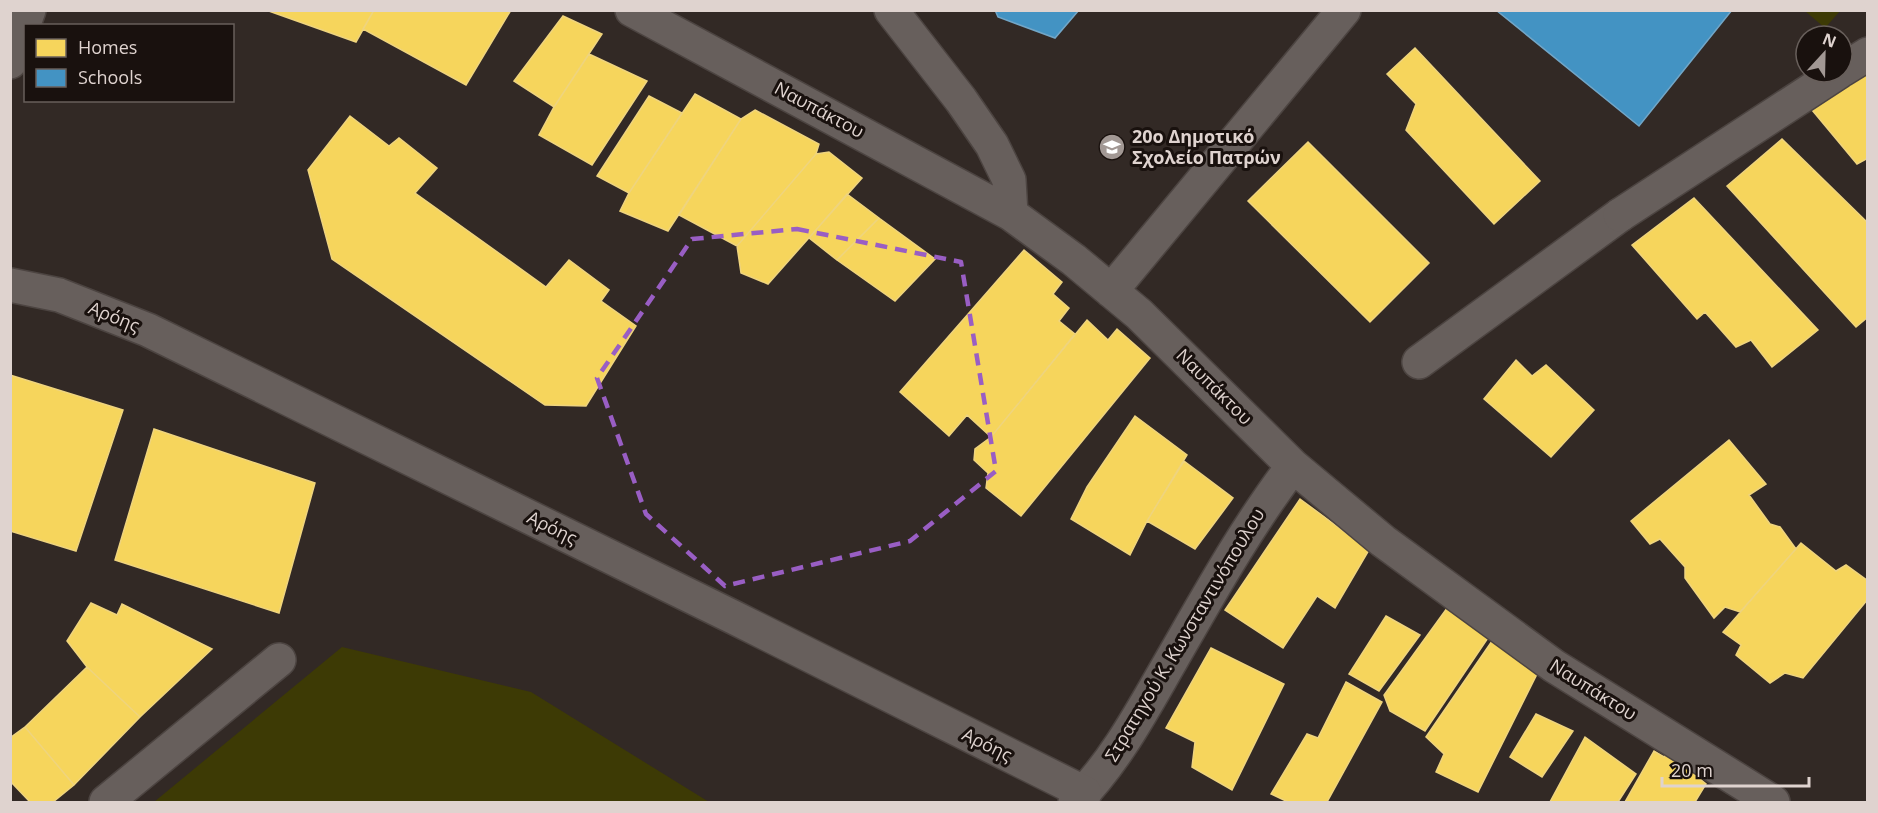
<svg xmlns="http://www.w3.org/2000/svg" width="1878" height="813" viewBox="0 0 1878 813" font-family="'Open Sans',sans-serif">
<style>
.green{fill:#3d3a05}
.homes{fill:#f6d55c;stroke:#efd47e;stroke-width:1.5}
.schools{fill:#4393c3;stroke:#72a6c7;stroke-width:1.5}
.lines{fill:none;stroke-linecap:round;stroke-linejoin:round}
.pedestrian-casing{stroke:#4c4441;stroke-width:36}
.minor-casing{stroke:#4c4441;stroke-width:36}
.tertiary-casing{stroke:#4c4441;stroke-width:36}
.pedestrian{stroke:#675f5c;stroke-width:33}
.minor{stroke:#675f5c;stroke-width:33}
.tertiary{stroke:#675f5c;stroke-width:33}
.marked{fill:none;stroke:#995ec4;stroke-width:4.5;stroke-dasharray:12 8;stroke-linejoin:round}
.labels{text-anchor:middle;stroke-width:6;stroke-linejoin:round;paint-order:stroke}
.street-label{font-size:18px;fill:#dfd3cf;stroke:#19110e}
.poi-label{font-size:18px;font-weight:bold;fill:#dfd3cf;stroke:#19110e;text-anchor:start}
</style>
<rect width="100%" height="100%" fill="#322925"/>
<!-- green -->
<path class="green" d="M 1805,11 L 1840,11 L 1825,28 Z
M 342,647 L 531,692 L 709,802 L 154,802 Z"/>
<!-- homes -->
<path class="homes" d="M 266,10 L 374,10 L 356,42 Z
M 374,10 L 511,10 L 466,85 L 363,29 Z
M 563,16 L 602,34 L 554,107 L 514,81 Z
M 1415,48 L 1540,181 L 1494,224 L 1406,130 L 1416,104 L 1387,74 Z
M 589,54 L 647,81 L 592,165 L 539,135 L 554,107 Z
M 1868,72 L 1868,158 L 1857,164 L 1807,104 Z
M 695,94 L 741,119 L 668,231 L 620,211 L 629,193 Z
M 649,96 L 682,113 L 629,193 L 597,176 Z
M 755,110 L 819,144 L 816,154 L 737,246 L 679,215 L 741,119 Z
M 350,116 L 389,146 L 399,138 L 437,168 L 415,193 L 546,287 L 569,260 L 609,290 L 601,301 L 636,326 L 586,406 L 545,405 L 332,259 L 308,170 Z
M 1782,139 L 1868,223 L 1868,317 L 1856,327 L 1727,186 Z
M 1308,142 L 1429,263 L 1370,322 L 1248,201 Z
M 829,152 L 862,178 L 768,284 L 741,273 L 737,246 L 816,154 Z
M 847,194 L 879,218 L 837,260 L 809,238 Z
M 1694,198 L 1818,330 L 1772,367 L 1751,340 L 1736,347 L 1705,312 L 1697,319 L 1632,245 Z
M 879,218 L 935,259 L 895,301 L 837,260 Z
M 1024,250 L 1062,282 L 1053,294 L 1069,308 L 1059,321 L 1075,334 L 991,437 L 967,415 L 949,436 L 900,392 Z
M 1087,320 L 1108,340 L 1117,329 L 1150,358 L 1021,516 L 986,488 L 988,473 L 974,460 L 975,449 L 991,437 Z
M 1516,360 L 1532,376 L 1546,365 L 1594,410 L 1551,457 L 1484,399 Z
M 10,375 L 123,410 L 76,551 L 10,531 Z
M 1135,416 L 1187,455 L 1147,521 L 1130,555 L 1071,519 L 1087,487 Z
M 154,429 L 315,483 L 279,613 L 115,560 Z
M 1729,440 L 1766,484 L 1749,495 L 1770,524 L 1780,527 L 1796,549 L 1740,612 L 1725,607 L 1714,618 L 1685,578 L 1685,567 L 1660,539 L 1650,544 L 1631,521 Z
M 1184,461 L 1233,498 L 1195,549 L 1147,521 Z
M 1300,499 L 1369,550 L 1335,608 L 1317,596 L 1283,648 L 1225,610 Z
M 1801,543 L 1836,571 L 1846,565 L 1868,581 L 1868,599 L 1803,678 L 1785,673 L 1770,683 L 1736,655 L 1741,645 L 1723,632 Z
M 91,603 L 117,615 L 122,604 L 212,649 L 140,717 L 87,667 L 67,641 Z
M 1450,604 L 1492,632 L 1425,731 L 1390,711 L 1384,695 Z
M 1386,616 L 1420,635 L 1379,691 L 1349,674 Z
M 1492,641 L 1538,672 L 1478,792 L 1436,772 L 1444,754 L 1426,737 Z
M 1211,648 L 1284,684 L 1232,790 L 1192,767 L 1195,742 L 1166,728 Z
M 87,667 L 140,717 L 74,785 L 25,727 Z
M 1346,682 L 1382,702 L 1327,802 L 1288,802 L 1271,794 L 1307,734 L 1318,738 Z
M 1536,714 L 1573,731 L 1542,777 L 1510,757 Z
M 25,727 L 74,785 L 53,802 L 30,802 L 10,781 L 10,738 Z
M 1585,737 L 1636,774 L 1618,802 L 1550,802 Z
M 1669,746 L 1699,768 L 1695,775 L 1706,784 L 1695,802 L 1625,802 L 1654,751 L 1664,757 Z"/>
<!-- schools -->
<path class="schools" d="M 995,10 L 1079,10 L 1055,38 L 998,17 Z
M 1496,10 L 1732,10 L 1639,126 Z"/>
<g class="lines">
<!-- pedestrian casing -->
<g class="pedestrian-casing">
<path id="pedestrian" d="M 1419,362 L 1620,215"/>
</g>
<!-- minor casing -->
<g class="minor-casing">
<path id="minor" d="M 632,10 L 1011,214 L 1074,260 L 1139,314 L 1293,466 L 1383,541 L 1554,666 L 1773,802
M 891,10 L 961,100 L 992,145 L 1009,180 L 1011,214
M 10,62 L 29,10
M 1842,70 L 1868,54
M 1620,215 L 1839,72
M 1111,291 L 1344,10
M 106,802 L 279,660
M 1075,802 C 1116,761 1143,709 1172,659 C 1210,593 1247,526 1293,466"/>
</g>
<!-- tertiary casing -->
<g class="tertiary-casing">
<path id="tertiary" d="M 10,285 L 59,295 L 148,330 L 733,617 L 1085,793"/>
</g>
<!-- pedestrian -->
<use href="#pedestrian" class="pedestrian"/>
<!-- minor -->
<use href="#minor" class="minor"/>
<!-- tertiary -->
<use href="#tertiary" class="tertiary"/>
</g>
<!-- marked area -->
<path class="marked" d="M 797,229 L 961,262 L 996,471 L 910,541 L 725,586 L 646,514 L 597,378 L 692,239 Z"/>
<!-- icons -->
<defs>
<g id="school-disc" transform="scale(1.35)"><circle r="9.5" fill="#a29894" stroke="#19110e"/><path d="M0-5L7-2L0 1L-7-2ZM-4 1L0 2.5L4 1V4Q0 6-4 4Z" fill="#fff"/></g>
</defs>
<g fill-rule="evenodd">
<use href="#school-disc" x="1112" y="147"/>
</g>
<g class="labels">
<!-- street labels -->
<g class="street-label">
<text transform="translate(819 110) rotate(28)" y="6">Ναυπάκτου</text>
<text transform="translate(114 317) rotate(22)" y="6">Αρόης</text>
<text transform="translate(1214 387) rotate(45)" y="6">Ναυπάκτου</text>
<text transform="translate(552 528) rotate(26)" y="6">Αρόης</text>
<text transform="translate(1185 635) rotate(-59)" y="6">Στρατηγού Κ. Κωνσταντινόπουλου</text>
<text transform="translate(1593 690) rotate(32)" y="6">Ναυπάκτου</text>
<text transform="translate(987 745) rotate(26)" y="6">Αρόης</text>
</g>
<!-- poi labels -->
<g class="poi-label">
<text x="1132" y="143">20ο Δημοτικό<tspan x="1132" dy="21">Σχολείο Πατρών</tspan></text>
</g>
</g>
<!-- border -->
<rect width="1878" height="813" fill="none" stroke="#dfd3cf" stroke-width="24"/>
<!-- legend -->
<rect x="24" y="24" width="210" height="78" fill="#19110e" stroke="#685f5b" stroke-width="1.5"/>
<rect x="36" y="39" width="30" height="18" fill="#f6d55c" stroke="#685f5b" stroke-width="1.5"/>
<text x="78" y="54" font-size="18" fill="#dfd3cf">Homes</text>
<rect x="36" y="69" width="30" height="18" fill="#4393c3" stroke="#685f5b" stroke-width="1.5"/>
<text x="78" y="84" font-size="18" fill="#dfd3cf">Schools</text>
<!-- north arrow -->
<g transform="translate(1824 54) rotate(22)"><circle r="28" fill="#19110e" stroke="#685f5b" stroke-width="1.5"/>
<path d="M0-4.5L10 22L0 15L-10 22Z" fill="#a29894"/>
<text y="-9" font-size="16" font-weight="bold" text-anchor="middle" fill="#dfd3cf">N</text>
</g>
<!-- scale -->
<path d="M1662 777v9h147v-9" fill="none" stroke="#dfd3cf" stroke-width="3"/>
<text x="1671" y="777" font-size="18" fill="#dfd3cf" stroke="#19110e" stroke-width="4.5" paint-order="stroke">20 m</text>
</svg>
